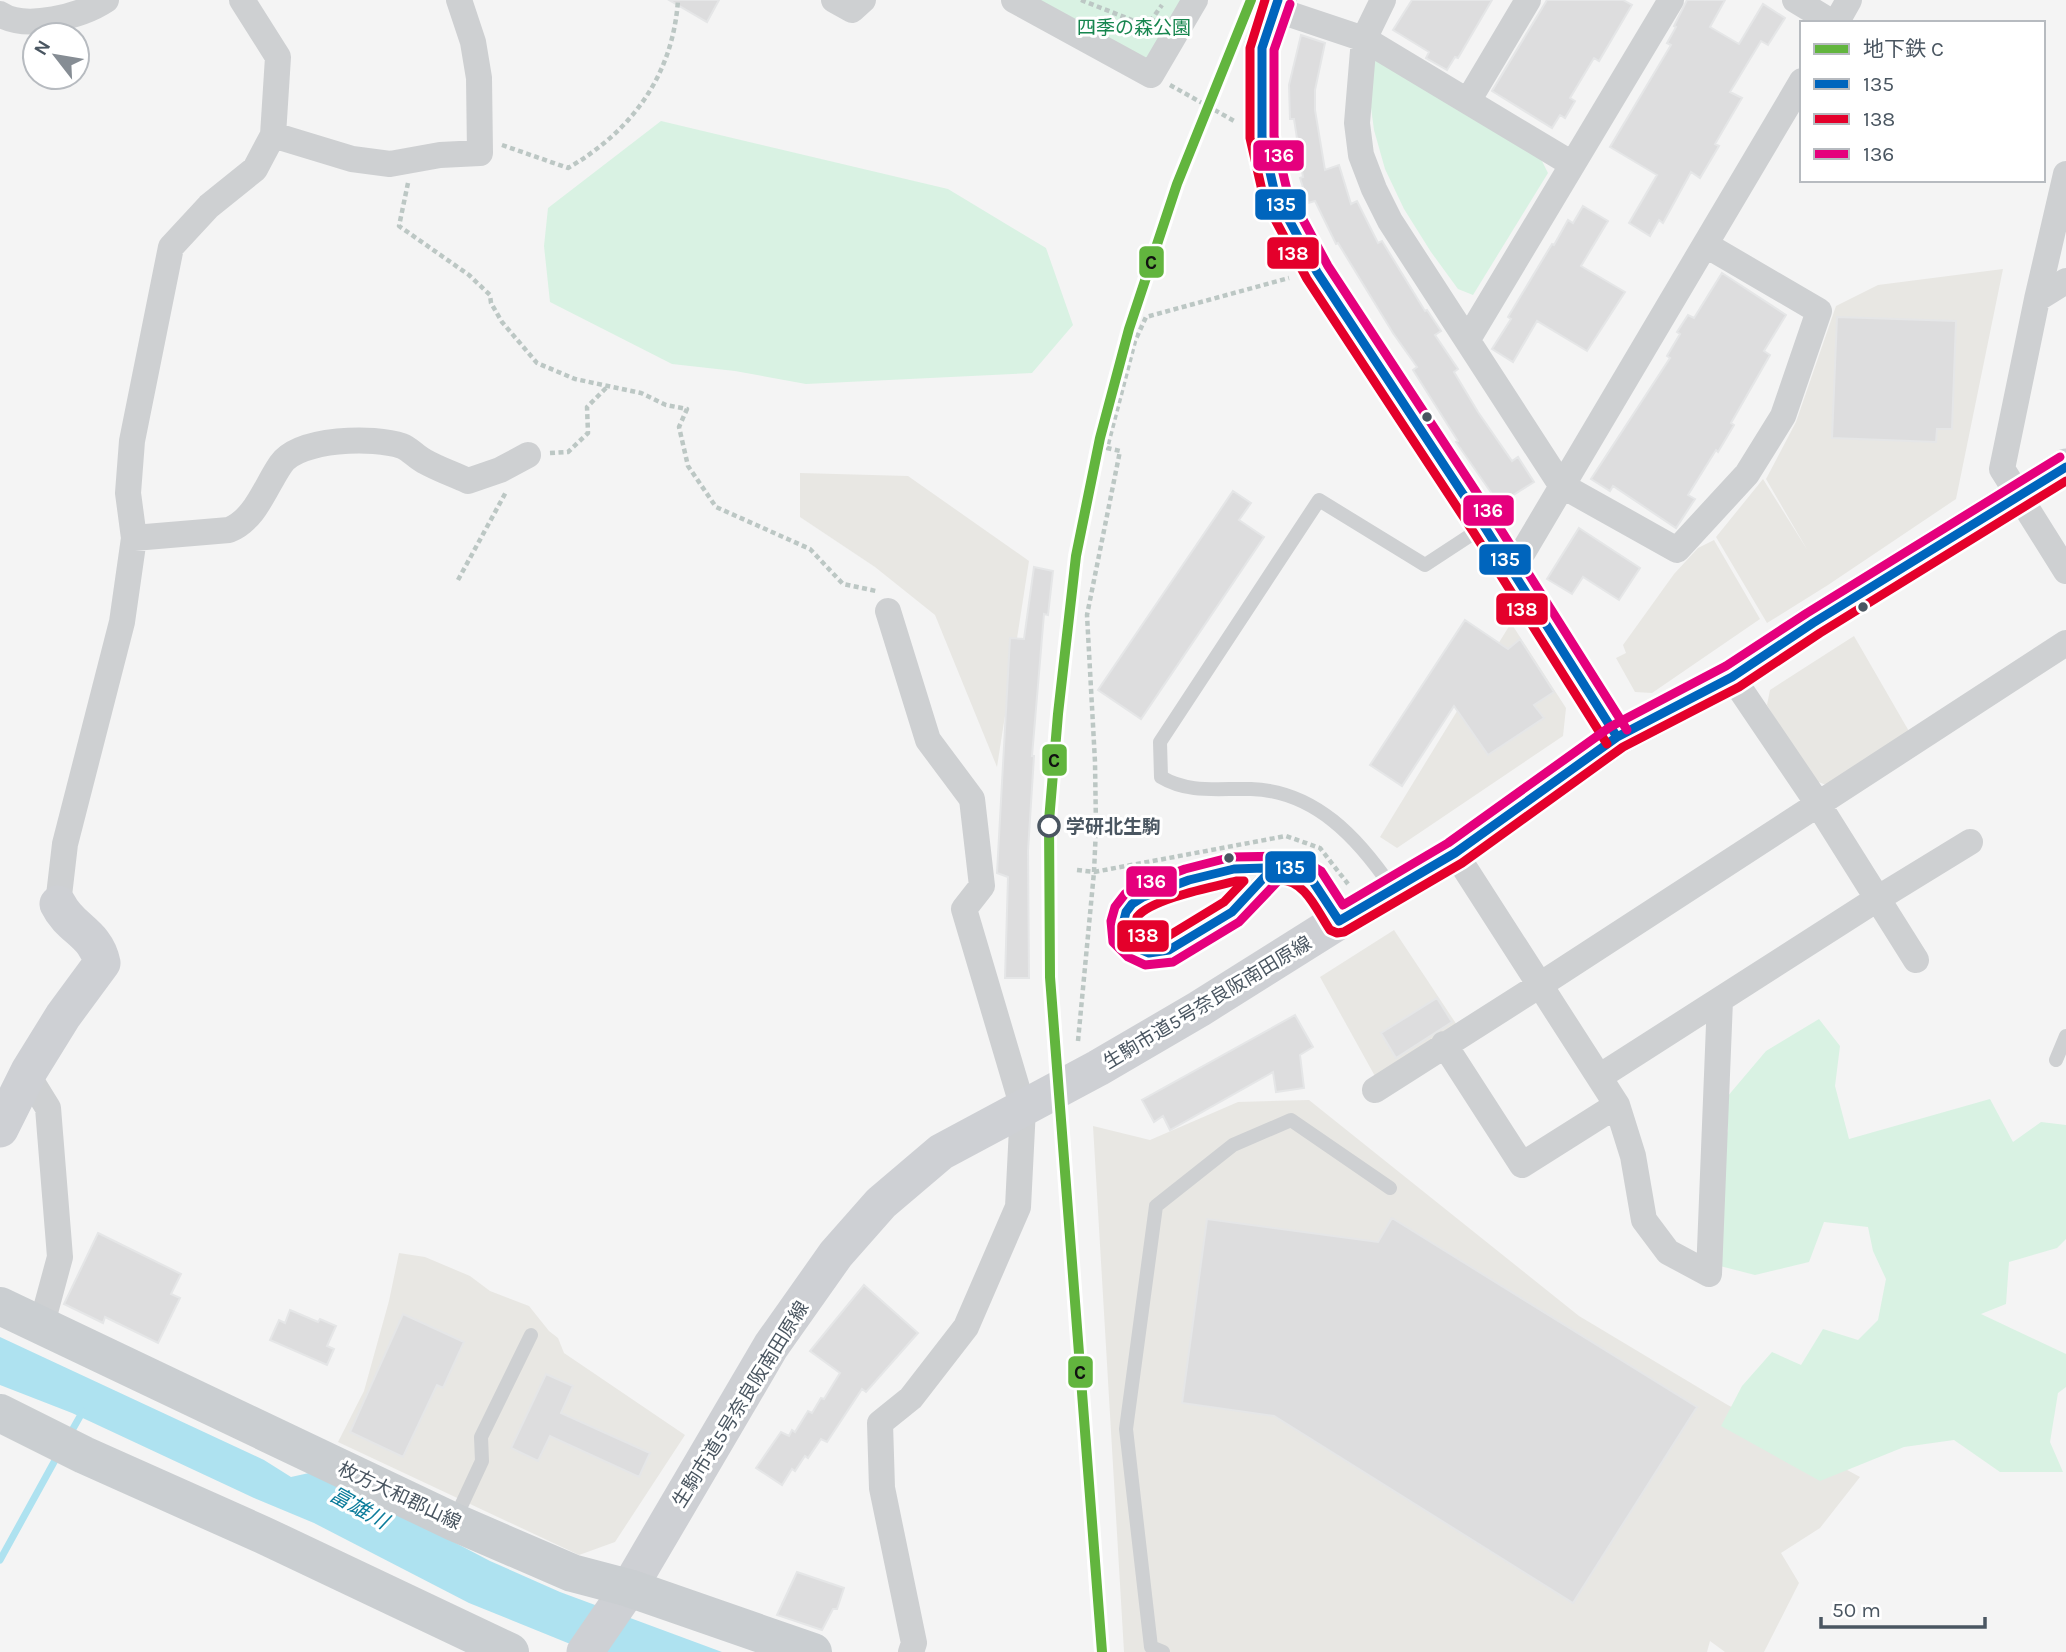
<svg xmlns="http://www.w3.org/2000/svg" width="2066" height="1652" viewBox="0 0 2066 1652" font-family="Karla,'Noto Sans JP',sans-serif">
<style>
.commercial{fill:#e8e7e3}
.green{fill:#d9f2e3}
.water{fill:#aee2f0}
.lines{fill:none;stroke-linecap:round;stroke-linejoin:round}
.stream{stroke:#aee2f0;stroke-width:7}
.building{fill:#ddddde;stroke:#e5e6e7;stroke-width:2}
.path{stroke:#bcc7c4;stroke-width:4.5;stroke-dasharray:5 3.5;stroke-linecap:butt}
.lane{stroke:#ced0d2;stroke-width:14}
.street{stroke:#ced0d2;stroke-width:26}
.secondary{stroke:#ced0d4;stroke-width:37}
.primary{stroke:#caced1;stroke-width:38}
.bus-1-casing{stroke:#fff;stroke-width:14}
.bus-2-casing{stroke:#fff;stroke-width:14}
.bus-3-casing{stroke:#fff;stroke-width:14}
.bus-1{stroke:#0065bd;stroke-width:9}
.bus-2{stroke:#e4002b;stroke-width:9}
.bus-3{stroke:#e5007d;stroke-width:9}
.metro-1-casing{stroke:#fff;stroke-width:16}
.metro-1{stroke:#62b53e;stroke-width:10}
.bus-dot{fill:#4a5661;stroke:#fff;stroke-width:2.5}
.stop-dot{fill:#fff;stroke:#4a5661;stroke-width:3.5}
.labels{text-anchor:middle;stroke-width:6;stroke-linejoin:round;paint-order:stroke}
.park-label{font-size:19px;fill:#17864f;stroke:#fff}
.stop-label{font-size:19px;font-weight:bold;fill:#4a5661;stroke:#fff;text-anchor:start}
.street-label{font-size:19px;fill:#4a5661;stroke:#fff}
.water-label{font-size:21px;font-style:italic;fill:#0c7c9b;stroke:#fff}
.line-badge{stroke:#fff;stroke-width:2.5}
.badge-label{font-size:19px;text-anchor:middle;font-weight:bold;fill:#fff}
.pale-badge-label{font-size:19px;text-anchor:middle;font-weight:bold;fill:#111}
</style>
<rect width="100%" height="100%" fill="#f4f4f4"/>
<!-- commercial -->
<path class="commercial" d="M 2003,269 L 1956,499 L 1828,585 L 1767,623 L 1716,537 L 1763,479 L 1808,551 L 1766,479 L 1796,422 L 1836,306 L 1878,285 Z
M 800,473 L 908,476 L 1029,561 L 997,767 L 935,615 L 875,567 L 800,517 Z
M 1714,540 L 1760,619 L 1652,693 L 1635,692 L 1616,658 L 1626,653 L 1623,645 L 1674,574 L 1698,548 Z
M 1511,623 L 1566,708 L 1563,736 L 1397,848 L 1380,837 Z
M 1854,636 L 1910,733 L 1829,786 L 1813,780 L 1767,705 L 1770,690 Z
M 1394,930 L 1457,1025 L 1376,1078 L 1320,977 Z
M 1309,1100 L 1579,1316 L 1726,1404 L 1860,1477 L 1820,1528 L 1781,1553 L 1799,1583 L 1764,1652 L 1725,1652 L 1710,1641 L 1707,1652 L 1124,1652 L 1093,1126 L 1150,1140 L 1238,1102 Z
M 399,1253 L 425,1257 L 470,1276 L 490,1291 L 529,1306 L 549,1331 L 558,1338 L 564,1353 L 685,1435 L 615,1542 L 579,1555 L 338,1442 L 364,1391 L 389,1301 Z"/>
<!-- green -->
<path class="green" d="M 1031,0 L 1182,0 L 1145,61 Z
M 1373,52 L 1538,153 L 1548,173 L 1473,295 L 1458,289 L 1431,252 L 1404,209 L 1385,169 L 1374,130 L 1370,100 Z
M 661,121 L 948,189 L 1046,248 L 1073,325 L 1032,373 L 806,384 L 735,371 L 672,364 L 550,302 L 544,246 L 548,208 Z
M 1819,1019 L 1840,1046 L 1835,1086 L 1849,1139 L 1990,1099 L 2013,1142 L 2041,1122 L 2066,1125 L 2066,1239 L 2057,1248 L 2009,1262 L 2006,1304 L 1981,1314 L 2066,1354 L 2066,1387 L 2058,1393 L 2050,1442 L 2063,1472 L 2000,1472 L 1954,1440 L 1904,1447 L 1820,1481 L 1721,1426 L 1742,1386 L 1772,1352 L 1801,1365 L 1823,1329 L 1858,1340 L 1878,1320 L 1886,1279 L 1873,1251 L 1868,1227 L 1824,1222 L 1809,1262 L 1755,1275 L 1720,1266 L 1699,1196 L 1728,1131 L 1727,1097 L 1766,1051 Z"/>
<!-- water -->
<path class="water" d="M 0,1337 L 264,1460 L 291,1477 L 318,1471 L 490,1561 L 560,1592 L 722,1652 L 590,1652 L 469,1603 L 314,1523 L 254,1498 L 72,1413 L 0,1385 Z"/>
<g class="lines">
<!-- stream -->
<path class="stream" d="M 70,1434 L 83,1411
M 0,1560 L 59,1453"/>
</g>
<!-- building -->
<path class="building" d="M 669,0 L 719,0 L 707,22 Z
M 1412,0 L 1492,0 L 1458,58 L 1455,57 L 1447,70 L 1426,58 L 1429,52 L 1393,30 Z
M 1547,0 L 1623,0 L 1632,5 L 1599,61 L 1594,58 L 1570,98 L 1575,101 L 1565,118 L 1560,115 L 1552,128 L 1492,91 Z
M 1687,0 L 1725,0 L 1710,27 L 1739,44 L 1763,4 L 1785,18 L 1768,45 L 1761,41 L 1730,92 L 1742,98 L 1715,144 L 1719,146 L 1700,178 L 1691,172 L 1663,223 L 1659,220 L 1650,236 L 1629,223 L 1657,175 L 1610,147 L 1671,45 L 1667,43 L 1676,27 L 1674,26 Z
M 1301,35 L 1325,43 L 1315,90 L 1315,110 L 1325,170 L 1339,165 L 1351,204 L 1357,201 L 1378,243 L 1382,241 L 1425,311 L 1427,310 L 1441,331 L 1435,335 L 1458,369 L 1454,372 L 1478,412 L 1512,461 L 1518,457 L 1534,482 L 1499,504 L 1456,442 L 1458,441 L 1413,370 L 1417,367 L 1393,333 L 1338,243 L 1336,244 L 1315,201 L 1308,203 L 1300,178 L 1303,177 L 1294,119 L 1290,119 L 1289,85 Z
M 1583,206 L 1608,221 L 1581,266 L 1625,292 L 1587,351 L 1537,321 L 1513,362 L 1492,349 L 1511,319 L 1508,317 L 1552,244 L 1554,245 L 1568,220 L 1573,223 Z
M 1722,273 L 1786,315 L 1764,351 L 1770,355 L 1731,423 L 1734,425 L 1718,452 L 1716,450 L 1688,495 L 1695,499 L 1676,528 L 1613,486 L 1610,491 L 1591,479 L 1670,358 L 1667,356 L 1680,334 L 1677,332 L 1688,315 L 1694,318 Z
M 1837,317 L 1956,321 L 1952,429 L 1937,429 L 1936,442 L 1832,438 Z
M 1233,491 L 1251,503 L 1239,520 L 1264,537 L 1141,719 L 1098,690 Z
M 1579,528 L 1640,568 L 1619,600 L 1583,577 L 1572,594 L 1547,579 Z
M 1034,567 L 1053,571 L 1048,615 L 1044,614 L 1032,756 L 1034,756 L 1028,851 L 1029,978 L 1005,978 L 1008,877 L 997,873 L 1010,638 L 1024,639 Z
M 1465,620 L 1508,649 L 1520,639 L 1554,692 L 1534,705 L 1544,718 L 1488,755 L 1454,706 L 1402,786 L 1370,765 Z
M 1437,998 L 1452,1022 L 1396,1058 L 1381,1033 Z
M 1295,1015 L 1313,1047 L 1300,1055 L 1304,1088 L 1276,1092 L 1273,1072 L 1170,1130 L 1163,1116 L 1154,1122 L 1142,1100 Z
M 1392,1218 L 1697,1407 L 1573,1603 L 1274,1416 L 1182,1403 L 1207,1219 L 1378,1242 Z
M 98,1233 L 181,1274 L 171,1294 L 180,1298 L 158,1343 L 105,1317 L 103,1323 L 64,1304 Z
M 864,1285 L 918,1333 L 866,1392 L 862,1389 L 827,1442 L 821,1439 L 808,1458 L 805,1456 L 795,1471 L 792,1469 L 782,1485 L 756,1468 L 781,1432 L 789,1436 L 792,1430 L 795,1432 L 808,1411 L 812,1413 L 821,1398 L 824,1399 L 840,1373 L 810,1351 Z
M 290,1310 L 318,1322 L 320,1319 L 336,1326 L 327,1346 L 334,1349 L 327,1365 L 270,1340 L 279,1320 L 285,1323 Z
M 403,1314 L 464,1342 L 443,1388 L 437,1385 L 403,1457 L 350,1432 Z
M 546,1374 L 573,1386 L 561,1413 L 650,1453 L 639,1477 L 550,1436 L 538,1461 L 511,1448 Z
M 797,1572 L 844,1588 L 837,1609 L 833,1609 L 822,1630 L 777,1615 Z"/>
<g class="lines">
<!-- path -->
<path class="path" d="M 1081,0 L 1147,26 L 1162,5
M 1170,85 L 1236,122
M 502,145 L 568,168 C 632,131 673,75 678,0
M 408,183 L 399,226 L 469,275 L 490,295 L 491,303 L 502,322 L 537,363 L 575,379 L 641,393 L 666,405 L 687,409 L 679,427 L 688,466 L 716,507 L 810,549 L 843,584 L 876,591
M 550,453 L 568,452 L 588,433 L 587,407 L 607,387
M 458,580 L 506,492
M 1077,870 L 1094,872 L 1096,828 L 1095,762 L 1087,615 L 1120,451 L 1107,448 L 1135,341 L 1146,317 L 1289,278
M 1078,1041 L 1094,872 L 1286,836 L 1320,848 L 1348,884"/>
<!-- lane -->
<path class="lane" d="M 1271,870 L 1232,912 L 1169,950 L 1149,953 L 1135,947 L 1125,938 L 1123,924 L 1126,912 L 1132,904 L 1143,897 L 1189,880 L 1234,869 L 1292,867 L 1312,880 L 1339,921
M 1392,888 C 1358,838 1315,791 1251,789 C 1220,788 1189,794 1161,777 L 1160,742 L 1319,500 L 1425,565 L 1483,527
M 2056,1060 L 2066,1036
M 455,1519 L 482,1461 L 481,1437 L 531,1335
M 1163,1652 L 1151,1647 L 1126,1429 L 1156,1206 L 1233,1145 L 1291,1120 L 1390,1188"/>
<!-- street -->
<path class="street" d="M 834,0 L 852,10 L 863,0
M 1014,0 L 1151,75 L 1195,0
M 1383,0 L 1364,39 L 1357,123 L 1361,155 L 1374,189 L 1390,221 L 1561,485 L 1677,550 L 1747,474 L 1783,416 L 1819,311 L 1706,245
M 1795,0 L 1833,23
M 1274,9 L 1364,39 L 1572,164
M 0,14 C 25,31 82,16 106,0
M 1836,23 L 1849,0
M 1468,101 L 1528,0
M 273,135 L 352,159 L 390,164 L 440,155 L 480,153 L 479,78 L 473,42 L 459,0
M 2066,174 L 2037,299 L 2002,469 L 2066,571
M 2037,299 L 2066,281
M 1468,339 L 1671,0
M 134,538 L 229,530 C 256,519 265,487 281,464 C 299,438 374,436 402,446 C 410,449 416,457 424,461 C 438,469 453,474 468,481 L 500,470 L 528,455
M 1505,561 L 1523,552 L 1802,81
M 888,611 L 928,740 L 972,799 L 982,886 L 964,909 L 1023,1108 L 1018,1207 L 966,1327 L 911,1398 L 880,1423 L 882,1488 L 914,1643 L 911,1652
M 1732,677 L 1818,804 L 1916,960
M 1455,853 L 1617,1105 L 1633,1156 L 1644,1220 L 1668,1252 L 1709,1274 L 1720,1000
M 58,904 L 65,844 L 122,622 L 134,538 L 128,493 L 132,441 L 171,247 L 209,206 L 255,169 L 273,135 L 278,57 L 242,0
M 1444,1044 L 1522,1165 L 1617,1105
M 27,1074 L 48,1108 L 60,1257 L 41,1327
M 1599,1077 L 1877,899 L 1970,842
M 1375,1090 L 1540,985 L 2066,643"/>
<!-- secondary -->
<path class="secondary" d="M 1278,0 L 1262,48 L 1262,137 L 1275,194 L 1317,272 L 1484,526 L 1617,737
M 0,1129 L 29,1071 L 63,1016 L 102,963 C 96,933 70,929 58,904
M 585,1652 L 629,1588 L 771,1346 L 836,1254 L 881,1203 L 941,1152 L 1098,1068 L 1199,1009 L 1339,921 L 1455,853 L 1617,737 L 1732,677 L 1813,623 L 2066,467"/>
<!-- primary -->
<path class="primary" d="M 0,1306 L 454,1522 L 572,1573 L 629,1588 L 813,1652
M 0,1413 L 84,1455 L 263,1535 L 510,1652"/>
<!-- bus-1 casing -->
<g class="bus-1-casing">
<path id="bus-1" d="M 1278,0 L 1262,48 L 1262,137 L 1275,194 L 1317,272 L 1484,526 L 1617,737
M 1271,870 L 1232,912 L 1169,950 L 1149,953 L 1135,947 L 1125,938 L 1123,924 L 1126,912 L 1132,904 L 1143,897 L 1189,880 L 1234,869 L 1292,867 L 1312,880 L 1339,921 L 1455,853 L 1617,737 L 1732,677 L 1813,623 L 2066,467"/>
</g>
<!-- bus-2 casing -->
<g class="bus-2-casing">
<path id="bus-2" d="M 1265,0 L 1250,48 L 1250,138 L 1264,199 L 1307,279 L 1474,533 L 1607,744
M 1279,880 C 1305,879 1317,911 1330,930 L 1337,933 L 1344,932 L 1462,863 L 1623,747 L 1739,687 L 1820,633 L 2066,481
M 1236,881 L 1244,881 L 1224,902 L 1165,938 L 1151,940 L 1136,932 L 1137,917 C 1151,899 1212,887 1236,881 Z"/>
</g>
<!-- bus-3 casing -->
<g class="bus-3-casing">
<path id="bus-3" d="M 1290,4 L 1274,50 L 1274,136 L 1287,190 L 1328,266 L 1494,519 L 1627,730
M 1279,880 L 1239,922 L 1173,962 L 1145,965 L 1128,957 L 1113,942 L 1111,921 L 1115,907 L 1125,894 L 1139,886 L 1185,869 L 1232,857 L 1296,856 L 1321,871 L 1343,905 L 1448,843 L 1610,727 L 1726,666 L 1807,613 L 2060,457"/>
</g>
<!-- bus-1 -->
<use href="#bus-1" class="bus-1"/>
<!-- bus-2 -->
<use href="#bus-2" class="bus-2"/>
<!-- bus-3 -->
<use href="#bus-3" class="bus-3"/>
<!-- metro-1 casing -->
<g class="metro-1-casing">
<path id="metro-1" d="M 1102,1652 L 1050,977 L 1049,821 L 1058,714 L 1076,556 L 1100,438 L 1129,329 L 1177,184 L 1251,0"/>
</g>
<!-- metro-1 -->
<use href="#metro-1" class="metro-1"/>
</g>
<!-- markers -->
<g class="bus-dot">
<circle cx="1427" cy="417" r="6"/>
<circle cx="1863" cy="607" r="6"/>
<circle cx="1229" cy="858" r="6"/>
</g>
<circle class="stop-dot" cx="1049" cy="826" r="10"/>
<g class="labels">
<!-- park labels -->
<g class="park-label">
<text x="1134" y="34">四季の森公園</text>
</g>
<!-- stop labels -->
<g class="stop-label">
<text x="1066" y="833">学研北生駒</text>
</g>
<!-- street labels -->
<g class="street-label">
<text transform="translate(1207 1002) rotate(-31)" y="7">生駒市道5号奈良阪南田原線</text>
<text transform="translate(740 1404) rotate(-58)" y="7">生駒市道5号奈良阪南田原線</text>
<text transform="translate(400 1495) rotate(25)" y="7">枚方大和郡山線</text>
</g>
<!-- water labels -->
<g class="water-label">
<text transform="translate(359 1508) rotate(29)" y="7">富雄川</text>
</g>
</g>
<g class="line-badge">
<rect x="1252" y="139" width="53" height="33" rx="7" fill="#e5007d"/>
<rect x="1254" y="188" width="53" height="33" rx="7" fill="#0065bd"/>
<rect x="1266" y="236" width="54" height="34" rx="7" fill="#e4002b"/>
<rect x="1138" y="245" width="27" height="34" rx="7" fill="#62b53e"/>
<rect x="1462" y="494" width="53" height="33" rx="7" fill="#e5007d"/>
<rect x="1478" y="543" width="54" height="33" rx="7" fill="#0065bd"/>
<rect x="1495" y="592" width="54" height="34" rx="7" fill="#e4002b"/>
<rect x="1041" y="743" width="27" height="34" rx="7" fill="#62b53e"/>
<rect x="1264" y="850" width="53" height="34" rx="7" fill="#0065bd"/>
<rect x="1125" y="865" width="53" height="33" rx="7" fill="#e5007d"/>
<rect x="1116" y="919" width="54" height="34" rx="7" fill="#e4002b"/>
<rect x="1067" y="1355" width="27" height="34" rx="7" fill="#62b53e"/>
</g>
<g class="badge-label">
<text x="1279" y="162">136</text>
<text x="1281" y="211">135</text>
<text x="1293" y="260">138</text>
<text x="1488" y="517">136</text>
<text x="1505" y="566">135</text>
<text x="1522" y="616">138</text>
<text x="1290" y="874">135</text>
<text x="1151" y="888">136</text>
<text x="1143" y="942">138</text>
</g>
<g class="pale-badge-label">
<text x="1151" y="269">C</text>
<text x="1054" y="767">C</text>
<text x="1080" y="1379">C</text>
</g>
<!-- legend -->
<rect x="1800" y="21" width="245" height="161" fill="#ffffff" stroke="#b7bbc0" stroke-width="2"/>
<rect x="1814" y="44" width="35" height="10" fill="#62b53e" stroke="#b7bbc0" stroke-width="2"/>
<text x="1863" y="56" font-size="21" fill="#4a5661">地下鉄 C</text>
<rect x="1814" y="79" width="35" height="10" fill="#0065bd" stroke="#b7bbc0" stroke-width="2"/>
<text x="1863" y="91" font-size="21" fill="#4a5661">135</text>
<rect x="1814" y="114" width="35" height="10" fill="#e4002b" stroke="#b7bbc0" stroke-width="2"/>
<text x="1863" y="126" font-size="21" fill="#4a5661">138</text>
<rect x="1814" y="149" width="35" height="10" fill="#e5007d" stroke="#b7bbc0" stroke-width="2"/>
<text x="1863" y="161" font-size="21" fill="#4a5661">136</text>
<!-- north arrow -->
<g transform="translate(56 56) rotate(301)"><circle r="33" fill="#ffffff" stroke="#b7bbc0" stroke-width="2"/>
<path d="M0-5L12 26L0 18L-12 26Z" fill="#868d94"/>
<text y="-10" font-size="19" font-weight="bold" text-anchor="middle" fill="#4a5661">N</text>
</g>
<!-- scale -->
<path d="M1821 1617v10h164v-10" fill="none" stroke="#4a5661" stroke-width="3.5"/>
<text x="1832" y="1617" font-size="21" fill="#4a5661" stroke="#ffffff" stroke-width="5" paint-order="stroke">50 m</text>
</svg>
